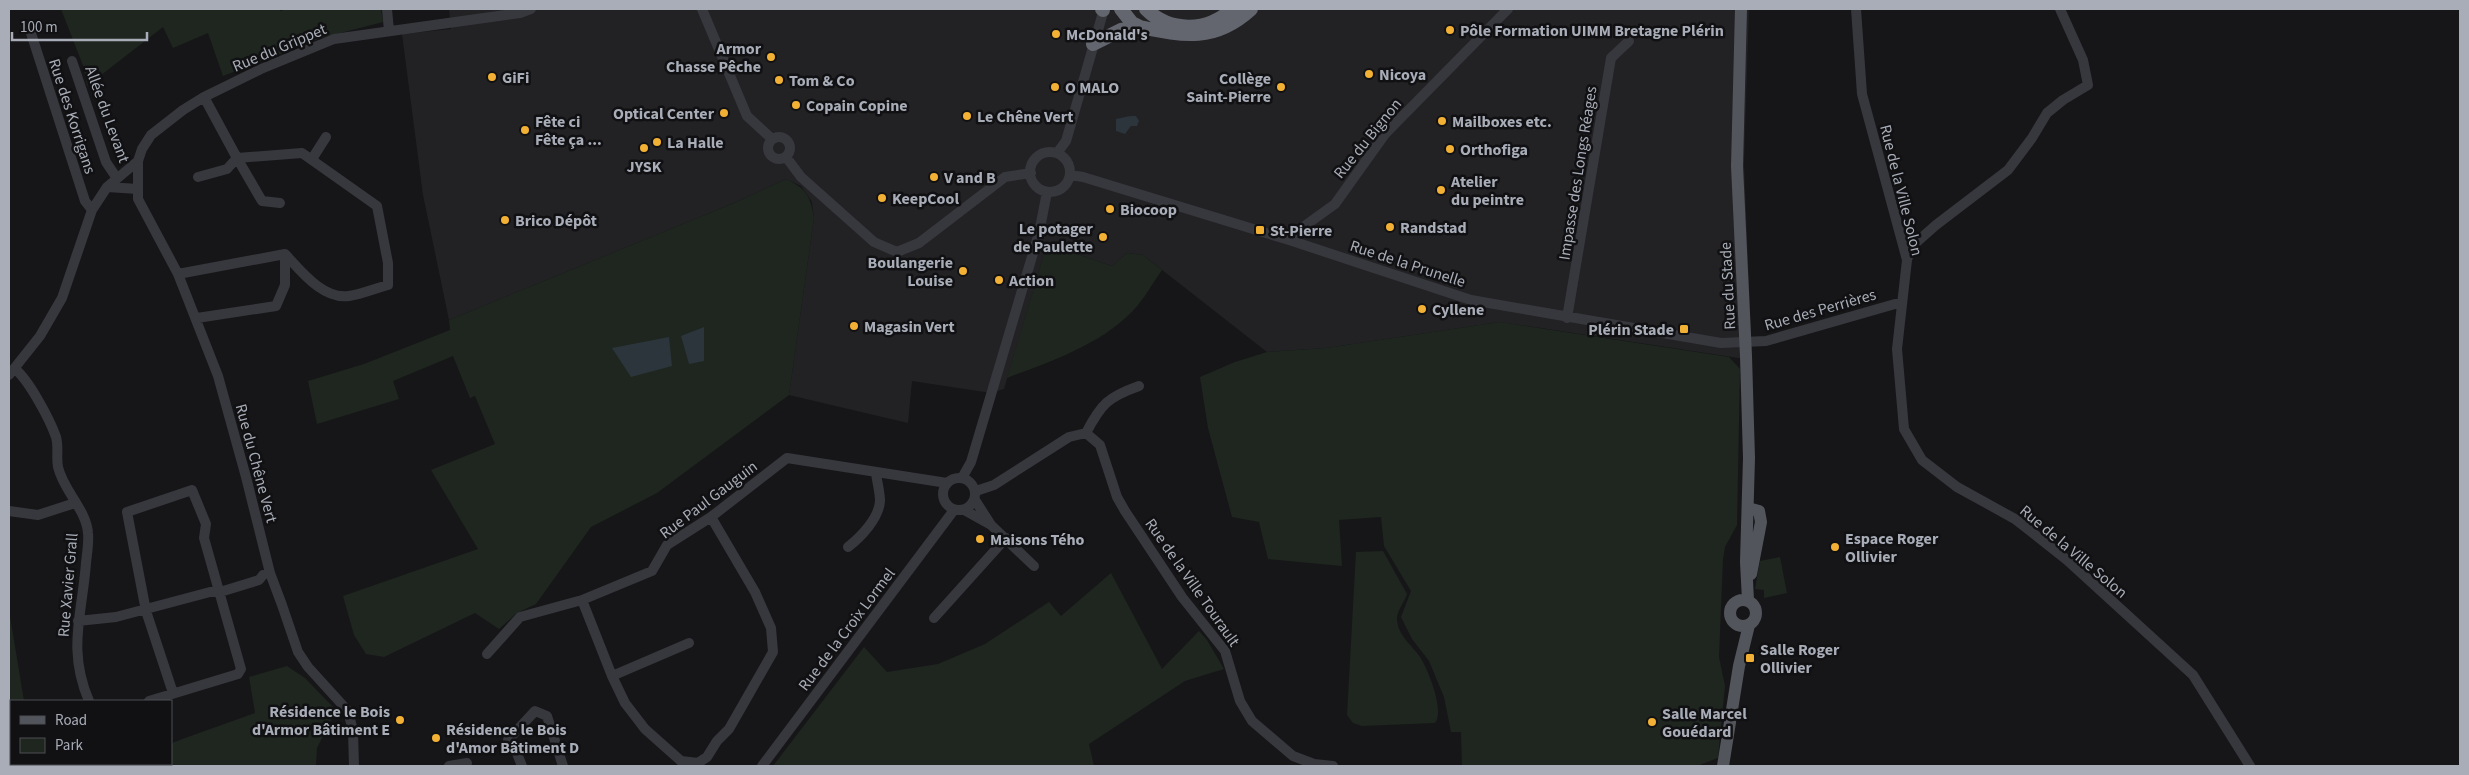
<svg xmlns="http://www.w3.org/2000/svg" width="2469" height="775" viewBox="0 0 2469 775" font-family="'Source Sans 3',sans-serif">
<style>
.built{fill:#222225}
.green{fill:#1e261f}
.water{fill:#2c353c}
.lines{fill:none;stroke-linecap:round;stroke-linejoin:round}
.minor{stroke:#37383d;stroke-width:10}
.major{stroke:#53555c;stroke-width:12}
.highway{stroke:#63666e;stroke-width:14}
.poi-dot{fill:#f2b134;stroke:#111113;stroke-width:2}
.labels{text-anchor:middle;stroke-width:5;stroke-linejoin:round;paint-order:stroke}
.poi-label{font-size:16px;font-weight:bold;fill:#a8adb8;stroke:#111113;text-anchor:start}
.street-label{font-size:16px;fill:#a8adb8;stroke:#111113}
</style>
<rect width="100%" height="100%" fill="#161618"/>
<!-- built -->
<path class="built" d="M 449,9 L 1749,9 L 1744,163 L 1752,360 L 1500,322 L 1326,348 L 1267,352 L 1143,255 L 1127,253 L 1112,266 L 1047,244 L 1004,389 L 991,393 L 912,381 L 908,423 L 789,395 L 814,218 L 812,202 L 801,186 L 786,179 L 734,203 L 449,320 L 423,195 L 402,34 L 451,29 Z"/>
<!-- green -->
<path class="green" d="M 61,9 L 280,9 L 280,11 L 287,9 L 381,9 L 383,22 L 321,38 L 223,76 L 208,33 L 173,48 L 163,27 L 87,86 L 84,68 Z
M 786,179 C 806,188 811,197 814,218 L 789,395 L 657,493 L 591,527 L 536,604 L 517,613 L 499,629 L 475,613 L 384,657 L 366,654 L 354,635 L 343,596 L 478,549 L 431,470 L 495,444 L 475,396 L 470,398 L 453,356 L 393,381 L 399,399 L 317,424 L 308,381 L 364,364 L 450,330 L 449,320 L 734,203 Z
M 1047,244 L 1112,266 L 1127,253 L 1143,255 L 1162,270 C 1154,281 1147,294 1138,305 C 1106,343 1052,361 1007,378 Z
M 1500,322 L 1729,357 L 1740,369 L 1737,525 L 1725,547 L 1723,559 L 1719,657 L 1725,686 L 1718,758 L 1697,766 L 1462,766 L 1461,732 L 1451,732 L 1444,697 L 1429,661 L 1412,639 L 1401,617 L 1411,591 L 1384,546 L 1381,517 L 1339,520 L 1342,566 L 1268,559 L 1259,522 L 1232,517 L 1208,428 L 1200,377 L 1235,362 L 1267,352 L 1326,348 Z
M 1383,551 L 1407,594 C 1405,601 1397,611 1397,618 C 1397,635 1412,645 1420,657 C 1428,669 1445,711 1435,723 L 1362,726 L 1353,723 L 1347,715 L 1356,552 Z
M 1780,557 L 1787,593 L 1764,598 L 1764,590 L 1755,589 L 1760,561 Z
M 1111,573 L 1162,669 L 1199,631 L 1207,640 L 1224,669 L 1185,681 L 1089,744 L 1094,766 L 773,766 L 864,647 L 887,672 L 938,664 L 985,644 L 1049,602 L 1061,616 Z
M 9,610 L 24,701 L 11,701 L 11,714 L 9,705 Z
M 287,666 L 305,678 L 336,710 L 317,748 L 316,766 L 149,766 L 151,764 L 171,764 L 171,745 L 174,742 L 255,713 L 249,677 Z"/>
<!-- water -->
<path class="water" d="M 1130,116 L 1136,116 L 1139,121 L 1137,126 L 1131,126 L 1125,134 L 1116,131 L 1116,119 Z
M 704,327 L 704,361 L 689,364 L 681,336 Z
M 669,337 L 672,366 L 631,377 L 612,348 Z"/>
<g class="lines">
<!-- minor -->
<path class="minor" d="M 387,9 L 389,31
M 702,9 L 747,116 L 772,139
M 1856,9 L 1862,94 L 1907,260 L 1897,349 L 1904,429 L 1922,460 L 1957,487 L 2015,519 L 2067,560 L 2193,675 L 2250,766
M 30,30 L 85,201 L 92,210
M 72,61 L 106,162 L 116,177
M768 148a11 11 0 1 1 22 0a11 11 0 1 1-22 0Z
M1030 172a20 20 0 1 1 40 0a20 20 0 1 1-40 0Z
M 1057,153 L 1066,141 L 1104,9
M 786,157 L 801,177 L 874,242 L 897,252 L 919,243 L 1005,177 L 1031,173
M 312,159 L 326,137
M 138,161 L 138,199 L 178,274 L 218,376 L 246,477 L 270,573 L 282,605 L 298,652 L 308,667 L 348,711 L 353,731 L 354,766
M 1070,175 L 1083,177 L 1289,240 L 1471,300 L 1721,343 L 1766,341 L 1902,302
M 198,177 L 227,169 L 237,158 L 262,201 L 280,203
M 107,187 L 138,189
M 1289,240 L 1292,235 L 1335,204 L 1385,134 L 1508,9
M 1907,260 L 1911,247 L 1936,225 L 2008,170 L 2032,138 L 2047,113 L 2063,100 L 2088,85 L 2083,60 L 2060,9
M 178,274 L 285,254 C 301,271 323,300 349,296 C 362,294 376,288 388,285 L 388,263 L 377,206 L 302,153 L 237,158 L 204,97
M 197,318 L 276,306 L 285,285 L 285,254
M 1567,318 L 1611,58 L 1629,41
M 15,369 C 29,380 50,420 56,437 C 59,447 56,458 58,467 C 63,490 86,509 88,533 C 89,542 87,553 86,563 C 82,616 67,649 89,701
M 9,375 L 40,336 L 62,298 L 92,210 L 107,187 L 138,161 L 142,149 L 151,135 L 183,110 L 204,97 L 261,69 L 334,39 L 520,13 L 531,9
M 1086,433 C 1101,404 1108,397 1139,386
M943 494a16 16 0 1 1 32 0a16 16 0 1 1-32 0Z
M 962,478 L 971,462 L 1039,233 L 1047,192
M 976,491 L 994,485 L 1069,437 L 1086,433 L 1100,445 L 1117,497 L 1125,511 L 1182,597 L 1225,651 L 1240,701 L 1252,721 L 1293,756 L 1314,764 L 1333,766
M 964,510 L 991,525 L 975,500
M 9,511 L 38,515 L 75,503
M 991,525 L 1034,566
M 848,547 C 861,537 879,518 880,501 C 880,492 877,482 876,473
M 582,600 L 612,676 L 689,643
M 934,618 L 1006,538
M 78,621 L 116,617 L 210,592 L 220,592 L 259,580 L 263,575
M 487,654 L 520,617 L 582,600 L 652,571 L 667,545 L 711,517 L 787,458 L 947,483
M 612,676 L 625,703 L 645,729 L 681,761 L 698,763 L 707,757 L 717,741 L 729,729 L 773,652 L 771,628 L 755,592 L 711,517
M 149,701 L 238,674 L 241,669 L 204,538 L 206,524 L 192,490 L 127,512 L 146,611 L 173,693
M 82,766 L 87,764
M 449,766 L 467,763
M 522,766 L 514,746 L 508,740 L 535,711 L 547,716 L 563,766
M 762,766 L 954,510"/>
<!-- major -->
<path class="major" d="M 1741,9 L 1737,166 L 1746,356 L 1749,458 L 1746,562 L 1748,600
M 1748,508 L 1759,511 L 1761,522 L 1751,574
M1730 613a13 13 0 1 1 26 0a13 13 0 1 1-26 0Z
M 1723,766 L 1739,666 L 1749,625"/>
<!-- highway -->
<path class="highway" d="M 1102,9 L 1103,10
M 1121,9 L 1132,23 L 1140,27 C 1184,36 1215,42 1251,9
M 1146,9 C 1170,33 1208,32 1232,9
M 1093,44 L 1121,30 L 1140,27"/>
</g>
<!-- markers -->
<g class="poi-dot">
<circle cx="1450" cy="30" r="5"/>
<circle cx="1056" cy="34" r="5"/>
<circle cx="771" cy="57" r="5"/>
<circle cx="1369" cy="74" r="5"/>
<circle cx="492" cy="77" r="5"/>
<circle cx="779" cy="80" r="5"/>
<circle cx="1055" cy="87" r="5"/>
<circle cx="1281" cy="87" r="5"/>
<circle cx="796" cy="105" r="5"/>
<circle cx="724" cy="113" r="5"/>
<circle cx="967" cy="116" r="5"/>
<circle cx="1442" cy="121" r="5"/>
<circle cx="525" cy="130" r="5"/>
<circle cx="657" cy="142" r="5"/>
<circle cx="644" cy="148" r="5"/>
<circle cx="1450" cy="149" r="5"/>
<circle cx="934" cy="177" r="5"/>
<circle cx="1441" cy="190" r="5"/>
<circle cx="882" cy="198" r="5"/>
<circle cx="1110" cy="209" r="5"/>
<circle cx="505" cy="220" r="5"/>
<circle cx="1390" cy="227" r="5"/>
<rect x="1255" y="225" width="10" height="10" rx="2.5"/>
<circle cx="1103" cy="237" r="5"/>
<circle cx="963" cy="271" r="5"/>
<circle cx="999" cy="280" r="5"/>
<circle cx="1422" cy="309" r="5"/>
<circle cx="854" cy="326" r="5"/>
<rect x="1679" y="324" width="10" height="10" rx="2.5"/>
<circle cx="980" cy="539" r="5"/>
<circle cx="1835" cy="547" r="5"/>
<rect x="1745" y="653" width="10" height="10" rx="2.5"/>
<circle cx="400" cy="720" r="5"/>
<circle cx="1652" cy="722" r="5"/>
<circle cx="436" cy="738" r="5"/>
</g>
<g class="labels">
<!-- poi labels -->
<g class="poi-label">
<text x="1460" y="36">Pôle Formation UIMM Bretagne Plérin</text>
<text x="1066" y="40">McDonald's</text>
<text x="761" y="54" text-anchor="end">Armor<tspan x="761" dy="18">Chasse Pêche</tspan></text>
<text x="1379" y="80">Nicoya</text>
<text x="502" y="83">GiFi</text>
<text x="1271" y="84" text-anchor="end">Collège<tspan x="1271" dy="18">Saint-Pierre</tspan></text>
<text x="789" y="86">Tom &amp; Co</text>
<text x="1065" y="93">O MALO</text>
<text x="806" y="111">Copain Copine</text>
<text x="714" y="119" text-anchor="end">Optical Center</text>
<text x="977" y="122">Le Chêne Vert</text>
<text x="535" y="127">Fête ci<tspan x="535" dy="18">Fête ça ...</tspan></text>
<text x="1452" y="127">Mailboxes etc.</text>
<text x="667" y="148">La Halle</text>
<text x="1460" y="155">Orthofiga</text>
<text x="644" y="172" text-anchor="middle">JYSK</text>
<text x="944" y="183">V and B</text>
<text x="1451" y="187">Atelier<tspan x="1451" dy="18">du peintre</tspan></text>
<text x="892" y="204">KeepCool</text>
<text x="1120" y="215">Biocoop</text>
<text x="515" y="226">Brico Dépôt</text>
<text x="1400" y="233">Randstad</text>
<text x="1093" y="234" text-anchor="end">Le potager<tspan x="1093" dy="18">de Paulette</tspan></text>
<text x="1270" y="236">St-Pierre</text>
<text x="953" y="268" text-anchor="end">Boulangerie<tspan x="953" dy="18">Louise</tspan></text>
<text x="1009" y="286">Action</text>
<text x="1432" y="315">Cyllene</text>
<text x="864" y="332">Magasin Vert</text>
<text x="1674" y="335" text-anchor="end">Plérin Stade</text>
<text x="1845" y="544">Espace Roger<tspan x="1845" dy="18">Ollivier</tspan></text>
<text x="990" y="545">Maisons Tého</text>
<text x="1760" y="655">Salle Roger<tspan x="1760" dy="18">Ollivier</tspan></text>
<text x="390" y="717" text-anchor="end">Résidence le Bois<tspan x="390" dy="18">d'Armor Bâtiment E</tspan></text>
<text x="1662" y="719">Salle Marcel<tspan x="1662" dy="18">Gouédard</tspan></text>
<text x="446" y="735">Résidence le Bois<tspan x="446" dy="18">d'Amor Bâtiment D</tspan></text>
</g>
<!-- street labels -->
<g class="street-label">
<text transform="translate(279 47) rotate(-23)" y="6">Rue du Grippet</text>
<text transform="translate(108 114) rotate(70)" y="6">Allée du Levant</text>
<text transform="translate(73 116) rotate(72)" y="6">Rue des Korrigans</text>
<text transform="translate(1367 138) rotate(-51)" y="6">Rue du Bignon</text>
<text transform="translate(1577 173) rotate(-81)" y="6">Impasse des Longs Réages</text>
<text transform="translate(1902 190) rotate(76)" y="6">Rue de la Ville Solon</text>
<text transform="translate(1408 263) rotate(18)" y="6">Rue de la Prunelle</text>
<text transform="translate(1727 286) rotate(-93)" y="6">Rue du Stade</text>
<text transform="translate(1820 309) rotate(-16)" y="6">Rue des Perrières</text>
<text transform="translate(257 463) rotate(75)" y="6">Rue du Chêne Vert</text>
<text transform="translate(708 499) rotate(-37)" y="6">Rue Paul Gauguin</text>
<text transform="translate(2074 551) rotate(40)" y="6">Rue de la Ville Solon</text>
<text transform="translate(1193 582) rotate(55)" y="6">Rue de la Ville Tourault</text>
<text transform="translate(67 585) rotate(-85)" y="6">Rue Xavier Grall</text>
<text transform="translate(846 629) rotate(-53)" y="6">Rue de la Croix Lormel</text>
</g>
</g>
<!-- border -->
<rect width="2469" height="775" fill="none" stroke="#a8adb8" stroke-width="20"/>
<!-- legend -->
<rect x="10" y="700" width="162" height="65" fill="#111113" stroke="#4d4f55"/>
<rect x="20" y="716" width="25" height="8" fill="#53555c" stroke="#4d4f55"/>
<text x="55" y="725" font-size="15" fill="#a8adb8">Road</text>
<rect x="20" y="738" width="25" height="15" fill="#1e261f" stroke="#4d4f55"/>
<text x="55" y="750" font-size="15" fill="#a8adb8">Park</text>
<!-- scale -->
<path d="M12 32v8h135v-8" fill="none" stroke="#a8adb8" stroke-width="2.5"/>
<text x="20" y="32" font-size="15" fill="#a8adb8" stroke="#111113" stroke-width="4" paint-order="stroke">100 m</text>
</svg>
